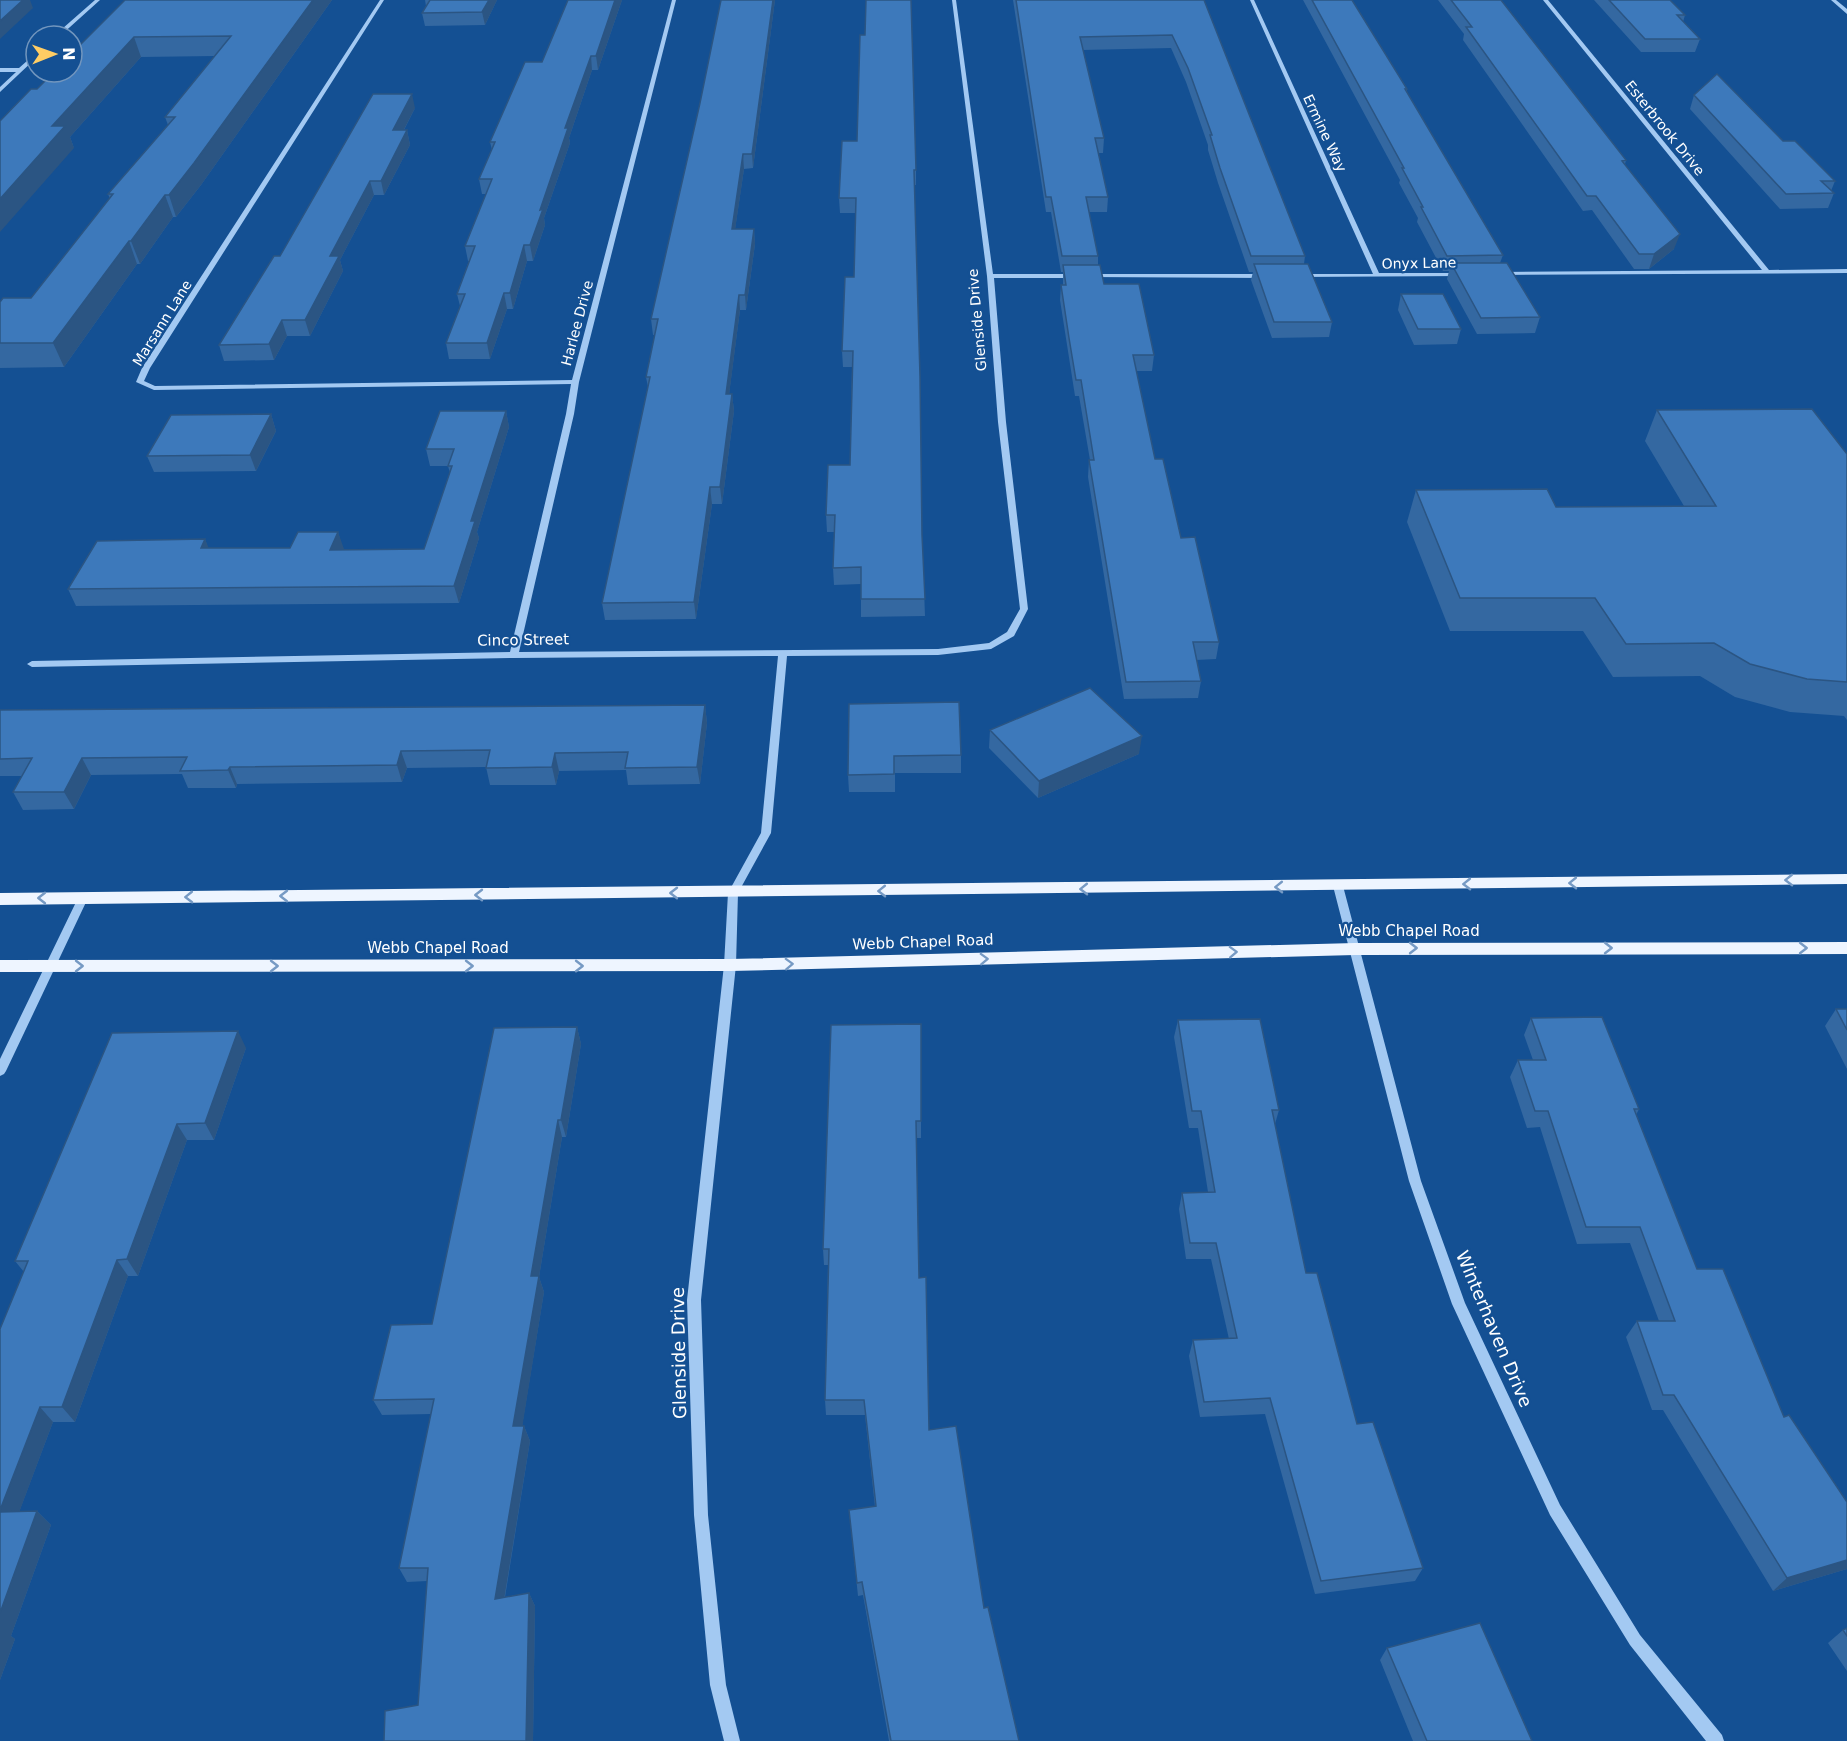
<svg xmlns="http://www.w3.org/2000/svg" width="1847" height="1741" viewBox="0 0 1847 1741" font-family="'DejaVu Sans',sans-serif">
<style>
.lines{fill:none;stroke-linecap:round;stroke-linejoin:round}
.minor{fill:#a3c9f2;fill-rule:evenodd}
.major{fill:#eef5ff;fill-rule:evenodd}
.wall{fill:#3468a1}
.shaded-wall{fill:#2b5583}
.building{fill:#3d79bb;stroke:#2b5583;stroke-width:1.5}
.oneway{stroke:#769ac4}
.labels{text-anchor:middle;stroke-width:4.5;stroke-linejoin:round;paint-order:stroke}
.far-street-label{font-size:14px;fill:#fff;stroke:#145093}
.street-label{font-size:15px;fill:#fff;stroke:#145093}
.near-street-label{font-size:18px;fill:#fff;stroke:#145093}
</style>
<rect width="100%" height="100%" fill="#145093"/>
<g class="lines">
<!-- minor -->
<path class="minor" d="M 95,0 L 100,0 L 60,36 L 54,36 Z
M 380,0 L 384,0 L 150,368 L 144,381 L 155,386 L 572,380 L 672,0 L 676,0 L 579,382 L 574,414 L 519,652 L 938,649 L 989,643 L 1007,632 L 1020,609 L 998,422 L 987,276 L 952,0 L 956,0 L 993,274 L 1074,274 L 1077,276 L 1074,278 L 994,278 L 1006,422 L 1028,609 L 1014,636 L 991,649 L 938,655 L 787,656 L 771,833 L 738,893 L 736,965 L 701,1300 L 708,1515 L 726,1685 L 740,1741 L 724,1741 L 710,1685 L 694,1515 L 687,1300 L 724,965 L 728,893 L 761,833 L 778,656 L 514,658 L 32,667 L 27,664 L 32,661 L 510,652 L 566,414 L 571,384 L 154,390 L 136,382 L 142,368 Z
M 1250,0 L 1254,0 L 1379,273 L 1461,273 L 1463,274 L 1463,276 L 1298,277 L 1298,275 L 1300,274 L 1373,274 Z
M 1543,0 L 1548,0 L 1769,270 L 1847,269 L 1847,273 L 1499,275 L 1498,274 L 1501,272 L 1762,270 Z
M 1831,0 L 1836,0 L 1847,9 L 1847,14 Z
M 36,53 L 36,58 L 0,92 L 0,87 L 16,72 L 0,72 L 0,68 L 19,68 Z
M 1090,274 L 1266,274 L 1269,276 L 1266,278 L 1088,277 L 1088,275 Z
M 1338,882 L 1343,886 L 1421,1181 L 1465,1303 L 1560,1505 L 1640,1635 L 1722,1735 L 1724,1741 L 1706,1741 L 1630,1645 L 1550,1515 L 1452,1304 L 1409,1181 L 1333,886 Z
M 83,894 L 88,898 L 6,1071 L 4,1074 L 0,1076 L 0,1059 L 78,898 Z"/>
<!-- major -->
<path class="major" d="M 1847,874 L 1847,884 L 0,905 L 0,893 Z
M 1847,942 L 1847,954 L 1355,955 L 730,971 L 0,972 L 0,960 L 730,959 L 1355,943 Z"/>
</g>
<!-- wall -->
<path class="wall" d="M 125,0 L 332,0 L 201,185 L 176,217 L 173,217 L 140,264 L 137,264 L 64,367 L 0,368 L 0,302 L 31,298 L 110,199 L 108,194 L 168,125 L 165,117 L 215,56 L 141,57 L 70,137 L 74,148 L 37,89 Z
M 425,0 L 497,0 L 485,25 L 425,26 L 422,13 L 426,6 Z
M 568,0 L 622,0 L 598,70 L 592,70 L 569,138 L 570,143 L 544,218 L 545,225 L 533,261 L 527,261 L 513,309 L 507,309 L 490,359 L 449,359 L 446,343 L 460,306 L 457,294 L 469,261 L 468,261 L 465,246 L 486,194 L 482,194 L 479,179 L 492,150 L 490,142 L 542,62 Z
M 721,0 L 775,0 L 753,168 L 744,169 L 735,229 L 754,229 L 755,244 L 746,310 L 740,310 L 729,394 L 732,394 L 734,411 L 722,504 L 712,504 L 696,619 L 605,620 L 602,603 L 648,387 L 646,377 L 655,335 L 653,335 L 651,319 L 700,103 Z
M 1013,0 L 1204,0 L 1305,256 L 1304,264 L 1332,322 L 1329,337 L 1272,338 L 1251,280 L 1253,272 L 1249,272 L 1218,183 L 1208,150 L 1208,145 L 1186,82 L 1171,48 L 1083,50 L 1104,138 L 1103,153 L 1098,153 L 1108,197 L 1107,212 L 1089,212 L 1098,256 L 1098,265 L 1104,284 L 1154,355 L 1152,371 L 1136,371 L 1155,459 L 1181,538 L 1219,642 L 1216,659 L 1196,660 L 1201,681 L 1198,698 L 1124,699 L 1088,477 L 1089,460 L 1090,460 L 1079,396 L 1075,396 L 1060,300 L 1061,285 L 1063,285 L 1063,272 L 1061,272 L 1051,212 L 1046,212 Z
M 1303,0 L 1352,0 L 1407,89 L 1407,92 L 1503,255 L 1500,263 L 1540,317 L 1535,333 L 1477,334 L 1447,279 L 1449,271 L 1443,271 L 1417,222 L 1418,218 L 1399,183 L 1400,180 Z
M 1438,0 L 1501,0 L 1626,160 L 1625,164 L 1674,249 L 1649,269 L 1634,269 L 1592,210 L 1583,211 L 1463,40 L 1464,34 Z
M 1594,0 L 1670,0 L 1685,15 L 1683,22 L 1700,39 L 1695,52 L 1641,52 Z
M 1694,95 L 1783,141 L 1835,181 L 1831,191 L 1834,193 L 1828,208 L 1780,209 L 1690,109 Z
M 415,108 L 404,130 L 407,130 L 410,145 L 384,195 L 374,195 L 340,260 L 343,271 L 310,336 L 287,336 L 274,360 L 224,361 L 219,345 L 280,256 Z
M 842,141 L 916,170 L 916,185 L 914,185 L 922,535 L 925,616 L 861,617 L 861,584 L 834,585 L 833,568 L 835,532 L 827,532 L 826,515 L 850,465 L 852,367 L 843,367 L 842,351 L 854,277 L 856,213 L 840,213 L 839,198 Z
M 1401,294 L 1461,329 L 1457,344 L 1414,345 L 1398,310 Z
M 1657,410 L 1847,454 L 1847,720 L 1844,716 L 1790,712 L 1735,697 L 1700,676 L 1613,677 L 1583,631 L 1450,631 L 1407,522 L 1416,490 L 1556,507 L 1684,506 L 1645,441 Z
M 506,411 L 509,427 L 477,532 L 479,538 L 459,603 L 76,606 L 68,589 L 205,539 L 208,548 L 290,548 L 338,532 L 343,550 L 424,549 L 450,473 L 448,466 L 430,466 L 426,449 Z
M 271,414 L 276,431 L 256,471 L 154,472 L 147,456 Z
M 849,704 L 961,755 L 961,773 L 895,773 L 895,792 L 849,792 L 848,775 Z
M 705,705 L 707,723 L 700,784 L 628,785 L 626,770 L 559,771 L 556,785 L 490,785 L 486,767 L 407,768 L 402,782 L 237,784 L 236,788 L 188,788 L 182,774 L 91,775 L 74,809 L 23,810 L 13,792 L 22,776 L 0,776 L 0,710 Z
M 990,730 L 1139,754 L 1038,798 L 989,748 Z
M 1836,1009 L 1847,1009 L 1847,1069 L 1825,1026 Z
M 1531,1018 L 1639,1109 L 1636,1115 L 1697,1269 L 1784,1417 L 1847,1502 L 1847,1569 L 1773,1591 L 1663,1410 L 1652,1410 L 1626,1337 L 1637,1321 L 1659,1321 L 1630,1243 L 1577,1244 L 1540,1127 L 1527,1128 L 1510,1077 L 1518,1060 L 1533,1060 L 1524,1035 Z
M 1178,1020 L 1279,1110 L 1275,1124 L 1306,1273 L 1357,1424 L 1423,1568 L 1415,1581 L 1315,1594 L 1265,1414 L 1200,1417 L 1189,1356 L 1193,1340 L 1229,1339 L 1211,1259 L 1186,1259 L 1179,1209 L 1182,1193 L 1208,1192 L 1198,1128 L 1189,1128 L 1174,1037 Z
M 921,1024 L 921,1138 L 916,1138 L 919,1278 L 929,1430 L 984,1608 L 1019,1741 L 889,1741 L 863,1595 L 858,1596 L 849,1510 L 875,1507 L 865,1415 L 826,1415 L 825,1400 L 828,1265 L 824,1265 L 823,1249 Z
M 577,1027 L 581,1044 L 566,1137 L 562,1137 L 539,1277 L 544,1292 L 522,1426 L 524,1426 L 530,1441 L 505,1597 L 529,1593 L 535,1606 L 533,1741 L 418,1705 L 427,1581 L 407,1582 L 399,1568 L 431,1414 L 382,1415 L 373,1400 L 432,1324 Z
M 246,1048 L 214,1140 L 187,1140 L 138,1276 L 128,1276 L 75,1422 L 53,1422 L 19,1512 L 37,1511 L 51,1525 L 11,1636 L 15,1639 L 0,1680 L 0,1329 L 24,1272 L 15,1261 Z
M 1847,1628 L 1847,1671 L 1828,1643 L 1843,1630 Z
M 1387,1648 L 1532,1741 L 1413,1741 L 1380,1660 Z"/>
<!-- shaded-wall -->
<path class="shaded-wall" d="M 23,0 L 30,0 L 33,8 L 0,39 L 0,21 Z
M 313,0 L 332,0 L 201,185 L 176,217 L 169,195 Z
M 489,0 L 497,0 L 485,25 L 482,12 Z
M 615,0 L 622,0 L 598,70 L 596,56 Z
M 773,0 L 775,0 L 753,168 L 752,154 Z
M 134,37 L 141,57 L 70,137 L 74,148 L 0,232 L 0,199 L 52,126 Z
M 591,56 L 592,70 L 569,138 L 570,143 L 544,218 L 545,225 L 533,261 L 530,245 L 540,210 L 565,128 Z
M 412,94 L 415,108 L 396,145 L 393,130 Z
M 407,130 L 410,145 L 384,195 L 381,181 Z
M 743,154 L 744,169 L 733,244 L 732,229 Z
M 370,181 L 374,195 L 340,260 L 343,271 L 310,336 L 305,320 L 330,256 Z
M 165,195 L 173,217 L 140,264 L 131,241 Z
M 754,229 L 755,244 L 746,310 L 745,295 Z
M 1680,234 L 1674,249 L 1649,269 L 1654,254 Z
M 129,241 L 137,264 L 64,367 L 53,343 Z
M 524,245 L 527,261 L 513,309 L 510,293 Z
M 504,293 L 507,309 L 490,359 L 487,343 Z
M 739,295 L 740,310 L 727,411 L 726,394 Z
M 282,320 L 287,336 L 274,360 L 269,344 Z
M 732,394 L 734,411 L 722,504 L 720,487 Z
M 506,411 L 509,427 L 477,532 L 479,538 L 459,603 L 454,586 L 471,521 Z
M 271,414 L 276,431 L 256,471 L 250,455 Z
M 710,487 L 712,504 L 696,619 L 694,602 Z
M 338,532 L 344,549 L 336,567 L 330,550 Z
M 205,539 L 212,556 L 201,548 Z
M 705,705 L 707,723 L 700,784 L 697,767 Z
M 1142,736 L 1139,754 L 1038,798 L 1039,781 Z
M 401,751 L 407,768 L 402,782 L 397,765 Z
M 555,753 L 559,771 L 556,785 L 552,767 Z
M 82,758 L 91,775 L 74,809 L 64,792 Z
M 230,767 L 237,784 L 236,788 L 228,770 Z
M 577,1027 L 581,1044 L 566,1137 L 561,1120 Z
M 238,1031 L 246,1048 L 214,1140 L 205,1123 Z
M 558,1120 L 562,1137 L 539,1277 L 544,1292 L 520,1441 L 513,1426 L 531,1276 Z
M 177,1124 L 187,1140 L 138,1276 L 127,1259 Z
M 117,1260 L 128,1276 L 75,1422 L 62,1407 Z
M 40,1407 L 53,1422 L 14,1526 L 0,1513 L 0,1510 Z
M 524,1426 L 530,1441 L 502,1612 L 495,1599 Z
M 37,1511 L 51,1525 L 11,1636 L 15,1639 L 0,1680 L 0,1613 Z
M 1847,1560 L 1847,1569 L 1773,1591 L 1787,1578 Z
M 529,1593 L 535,1606 L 533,1741 L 526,1741 Z"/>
<!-- building -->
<path class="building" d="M 0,0 L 23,0 L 0,21 Z
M 125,0 L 313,0 L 194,163 L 169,195 L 165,195 L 131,241 L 129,241 L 53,343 L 0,343 L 0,302 L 3,298 L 31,298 L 113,194 L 108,194 L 175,117 L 165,117 L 231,36 L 134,37 L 52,126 L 65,126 L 0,199 L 0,121 L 31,89 L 37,89 L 54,72 L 72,72 L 72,53 Z
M 430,0 L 489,0 L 482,12 L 422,13 Z
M 568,0 L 615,0 L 596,56 L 591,56 L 565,128 L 568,128 L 540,210 L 543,209 L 530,245 L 524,245 L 510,293 L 504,293 L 487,343 L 446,343 L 465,294 L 457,294 L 475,246 L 465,246 L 492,179 L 479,179 L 495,142 L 490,142 L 525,62 L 542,62 Z
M 721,0 L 773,0 L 752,154 L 743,154 L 732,229 L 754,229 L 745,295 L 739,295 L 726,394 L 732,394 L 720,487 L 710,487 L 694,602 L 602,603 L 650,377 L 646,377 L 658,319 L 651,319 L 700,103 Z
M 866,0 L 911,0 L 916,170 L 914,170 L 920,376 L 922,535 L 925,599 L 861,599 L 861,567 L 833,568 L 835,515 L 826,515 L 828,465 L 850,465 L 853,351 L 842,351 L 845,277 L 854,277 L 856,198 L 839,198 L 842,141 L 857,141 L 860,35 L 865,35 Z
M 1016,0 L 1204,0 L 1305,256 L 1251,256 L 1220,168 L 1210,135 L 1212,135 L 1188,68 L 1172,35 L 1080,37 L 1104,138 L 1095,138 L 1108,197 L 1086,197 L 1098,256 L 1062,256 L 1051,197 L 1046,197 Z
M 1312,0 L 1352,0 L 1407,89 L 1405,89 L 1503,255 L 1447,256 L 1421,207 L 1423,207 L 1402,168 L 1404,168 Z
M 1451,0 L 1501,0 L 1626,160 L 1622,161 L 1680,234 L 1654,254 L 1639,254 L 1596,196 L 1587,196 L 1466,27 L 1472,27 Z
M 1609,0 L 1670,0 L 1685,15 L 1677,15 L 1700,39 L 1645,39 Z
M 1717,74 L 1783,141 L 1795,141 L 1835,181 L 1821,181 L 1834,193 L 1786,194 L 1694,95 Z
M 373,94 L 412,94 L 393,130 L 407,130 L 381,181 L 370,181 L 330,256 L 339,256 L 305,320 L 282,320 L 269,344 L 219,345 L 274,256 L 280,256 Z
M 1451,263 L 1507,263 L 1540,317 L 1481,318 Z
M 1254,264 L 1308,264 L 1332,322 L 1274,322 Z
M 1063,265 L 1100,265 L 1104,284 L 1139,284 L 1154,355 L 1133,355 L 1155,459 L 1163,459 L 1181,538 L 1195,537 L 1219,642 L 1193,642 L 1201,681 L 1126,682 L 1089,460 L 1094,460 L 1081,380 L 1076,380 L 1069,338 L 1061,285 L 1066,285 Z
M 1401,294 L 1443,294 L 1461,329 L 1418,329 Z
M 1812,409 L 1847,454 L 1847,682 L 1807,679 L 1750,664 L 1714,643 L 1626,644 L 1595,598 L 1460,598 L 1416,490 L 1547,489 L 1556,507 L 1716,506 L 1657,410 Z
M 440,411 L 506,411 L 471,521 L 475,521 L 454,586 L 68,589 L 97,541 L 205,539 L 201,548 L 290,548 L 298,532 L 338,532 L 330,550 L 424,549 L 452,466 L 448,466 L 454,449 L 426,449 Z
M 271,414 L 250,455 L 147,456 L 171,415 Z
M 1090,688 L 1142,736 L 1039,781 L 990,730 Z
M 959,702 L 961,755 L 894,756 L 894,774 L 848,775 L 849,704 Z
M 705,705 L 697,767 L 625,768 L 628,752 L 555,753 L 552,767 L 486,768 L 490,750 L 401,751 L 397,765 L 230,767 L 228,770 L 180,771 L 187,757 L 82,758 L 64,792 L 13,792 L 32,758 L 0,759 L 0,710 Z
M 1836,1009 L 1847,1009 L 1847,1030 Z
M 1602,1017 L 1639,1109 L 1634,1109 L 1697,1269 L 1723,1269 L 1784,1417 L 1789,1415 L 1847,1502 L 1847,1560 L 1787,1578 L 1674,1395 L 1663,1395 L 1637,1321 L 1675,1321 L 1640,1227 L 1586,1227 L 1548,1111 L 1535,1111 L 1518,1060 L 1546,1060 L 1531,1018 Z
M 1260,1019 L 1279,1110 L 1272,1110 L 1306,1273 L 1317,1273 L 1357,1424 L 1373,1422 L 1423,1568 L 1321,1581 L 1270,1398 L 1204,1402 L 1193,1340 L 1237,1338 L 1216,1243 L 1190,1243 L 1182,1193 L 1215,1192 L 1201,1111 L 1192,1111 L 1178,1020 Z
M 921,1024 L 921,1121 L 916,1121 L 919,1278 L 926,1277 L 929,1430 L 956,1426 L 984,1608 L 988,1607 L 1019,1741 L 891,1741 L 862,1582 L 857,1583 L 849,1510 L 876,1506 L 864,1400 L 825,1400 L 829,1249 L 823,1249 L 831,1025 Z
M 577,1027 L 561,1120 L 558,1120 L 531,1276 L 539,1276 L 513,1426 L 524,1426 L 495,1599 L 529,1593 L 526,1741 L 384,1741 L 385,1711 L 418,1705 L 428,1568 L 399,1568 L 434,1399 L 373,1400 L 391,1325 L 432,1324 L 494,1028 Z
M 238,1031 L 205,1123 L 177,1124 L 127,1259 L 117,1260 L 62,1407 L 40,1407 L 0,1510 L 0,1329 L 28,1261 L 15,1261 L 112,1033 Z
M 37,1511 L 0,1613 L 0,1512 Z
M 1480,1623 L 1532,1741 L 1427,1741 L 1387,1648 Z
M 1847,1628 L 1847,1636 L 1843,1630 Z"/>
<!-- one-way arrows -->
<defs><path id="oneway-chevron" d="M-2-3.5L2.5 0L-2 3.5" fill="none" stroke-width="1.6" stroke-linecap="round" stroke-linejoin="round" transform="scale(1.5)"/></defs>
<g class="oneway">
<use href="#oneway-chevron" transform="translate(1789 880) rotate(179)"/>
<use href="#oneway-chevron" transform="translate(1573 883) rotate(179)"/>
<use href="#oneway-chevron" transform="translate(1467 884) rotate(179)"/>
<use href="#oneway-chevron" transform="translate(1279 887) rotate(179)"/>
<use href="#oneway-chevron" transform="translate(1084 889) rotate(179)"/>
<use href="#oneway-chevron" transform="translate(882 891) rotate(179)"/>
<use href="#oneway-chevron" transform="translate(674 893) rotate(180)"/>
<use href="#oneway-chevron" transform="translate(479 895) rotate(180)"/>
<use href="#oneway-chevron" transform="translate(284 896) rotate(180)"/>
<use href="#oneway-chevron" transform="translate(189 897) rotate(179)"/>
<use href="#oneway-chevron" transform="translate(42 898) rotate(180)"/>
<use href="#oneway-chevron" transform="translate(1413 948)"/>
<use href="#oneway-chevron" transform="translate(1608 948)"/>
<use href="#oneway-chevron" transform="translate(1803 948)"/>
<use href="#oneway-chevron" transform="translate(1233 952) rotate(-2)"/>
<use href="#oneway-chevron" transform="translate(984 959) rotate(-2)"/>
<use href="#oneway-chevron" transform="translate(789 964) rotate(-2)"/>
<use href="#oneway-chevron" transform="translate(79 966)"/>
<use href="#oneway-chevron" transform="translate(274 966)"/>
<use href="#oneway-chevron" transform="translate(469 966)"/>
<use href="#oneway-chevron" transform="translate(579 966)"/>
</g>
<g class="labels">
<!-- far-street labels -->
<g class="far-street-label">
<text transform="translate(1665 128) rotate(51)" y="5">Esterbrook Drive</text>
<text transform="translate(1325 133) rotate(65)" y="5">Ermine Way</text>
<text transform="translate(1419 263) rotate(-1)" y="5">Onyx Lane</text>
<text transform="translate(977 320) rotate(-95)" y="5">Glenside Drive</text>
<text transform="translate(162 323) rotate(-58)" y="5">Marsann Lane</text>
<text transform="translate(577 323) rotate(-75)" y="5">Harlee Drive</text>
</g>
<!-- street labels -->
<g class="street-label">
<text transform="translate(523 640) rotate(-1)" y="5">Cinco Street</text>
<text x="1409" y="936">Webb Chapel Road</text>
<text transform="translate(923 942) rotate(-2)" y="5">Webb Chapel Road</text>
<text x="438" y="953">Webb Chapel Road</text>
</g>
<!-- near-street labels -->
<g class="near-street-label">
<text transform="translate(1494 1329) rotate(67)" y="6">Winterhaven Drive</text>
<text transform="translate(679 1353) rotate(-91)" y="6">Glenside Drive</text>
</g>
</g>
<!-- north arrow -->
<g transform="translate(54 54) rotate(89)"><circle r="28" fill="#145093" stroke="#7296be" stroke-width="1.5"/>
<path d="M0-4.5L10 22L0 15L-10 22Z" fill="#ffcd64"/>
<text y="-9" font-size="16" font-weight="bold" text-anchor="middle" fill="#ffffff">N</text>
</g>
</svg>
